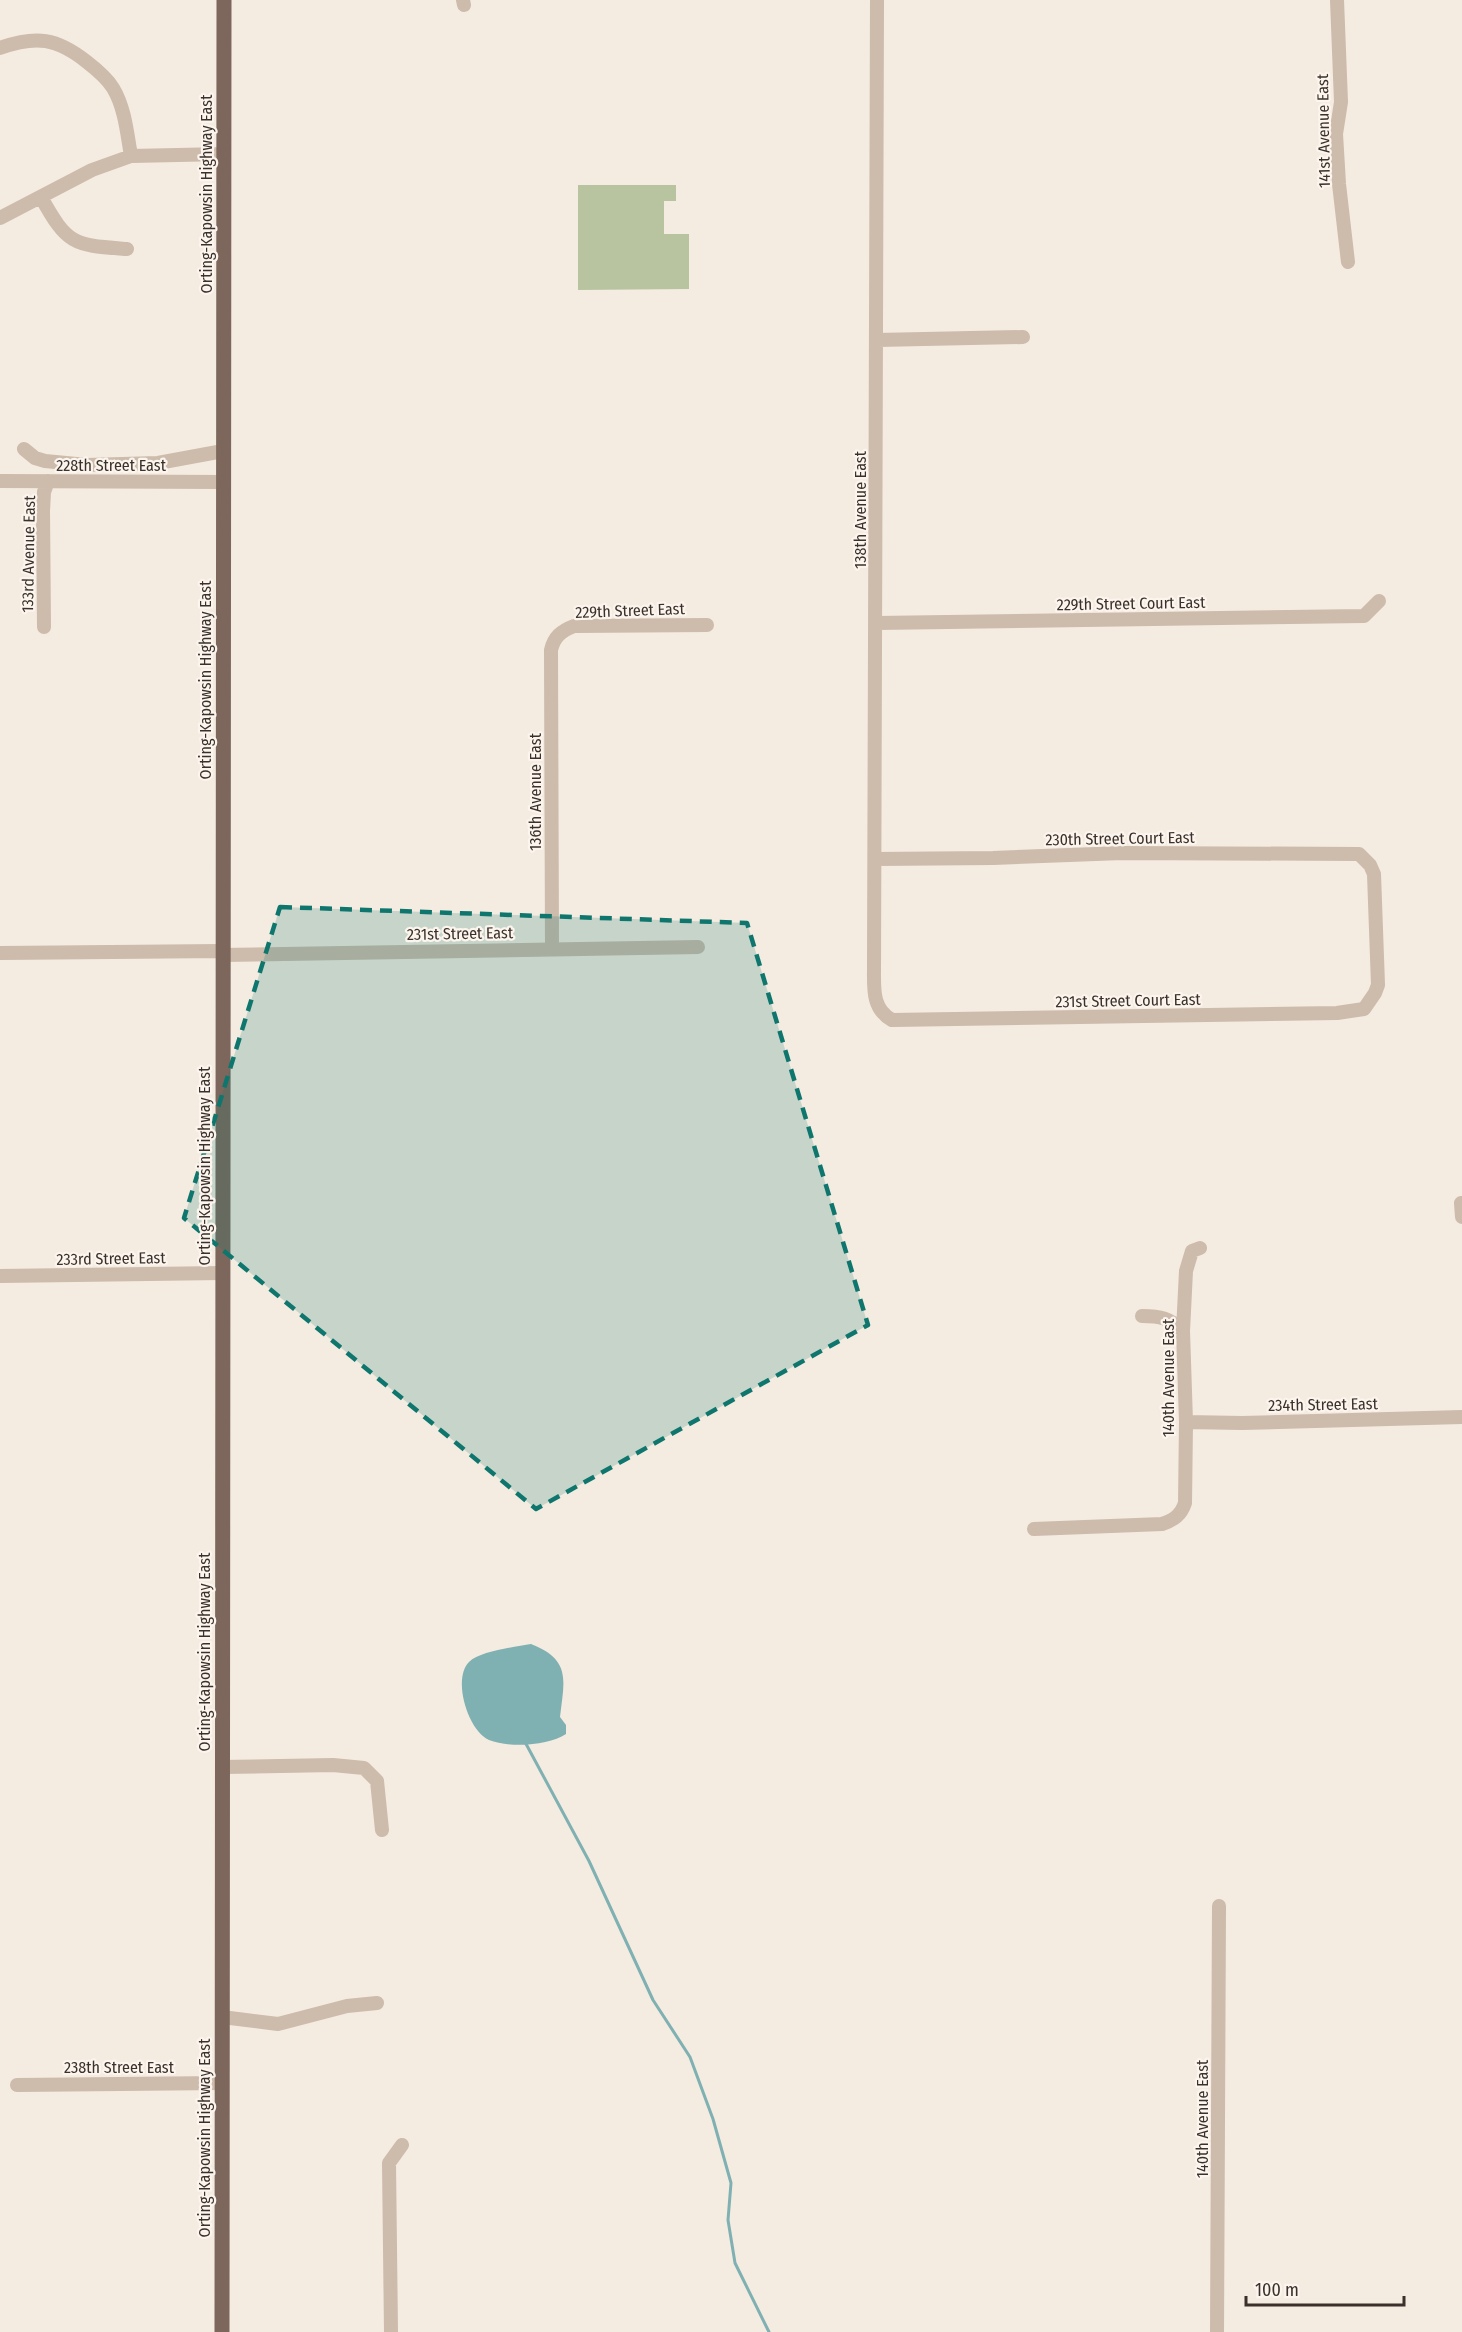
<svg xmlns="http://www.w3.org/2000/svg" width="1462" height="2332" viewBox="0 0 1462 2332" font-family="'Fira Sans Condensed',sans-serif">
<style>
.green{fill:#b8c4a0}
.water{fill:#7fb0b2}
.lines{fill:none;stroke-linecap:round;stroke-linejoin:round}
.stream{stroke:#7fb0b2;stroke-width:3}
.minor{stroke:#cdbbac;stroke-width:14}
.major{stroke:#7d675c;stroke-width:15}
.marked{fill:#0f766e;fill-opacity:0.2;stroke:#0f766e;stroke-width:4.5;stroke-dasharray:12 8;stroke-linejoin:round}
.labels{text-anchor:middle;stroke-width:4.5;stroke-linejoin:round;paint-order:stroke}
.street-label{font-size:16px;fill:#3b302b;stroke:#fbf5ee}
</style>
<rect width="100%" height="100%" fill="#f4ebe1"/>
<!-- green -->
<path class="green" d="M 578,185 L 676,185 L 676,201 L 664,201 L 664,234 L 689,234 L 689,289 L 578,290 Z"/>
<!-- water -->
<path class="water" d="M 531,1644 C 572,1660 564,1681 560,1717 L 566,1725 L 566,1734 C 548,1746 509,1748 489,1740 C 468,1731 452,1679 469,1662 C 480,1651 515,1647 531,1644 Z"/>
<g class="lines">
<!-- stream -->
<path class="stream" d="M 525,1742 L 589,1861 L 653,2000 L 690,2057 L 713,2119 L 731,2183 L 728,2220 L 735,2263 L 769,2332"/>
<!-- minor -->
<path class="minor" d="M 463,0 L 464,5
M 1337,0 L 1341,102 L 1336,134 L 1339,184 L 1348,262
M 0,48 C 36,35 57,38 87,62 C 96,69 107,78 113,88 C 125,108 127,133 131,156
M 41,197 C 68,246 74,245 127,249
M 0,218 L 92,170 L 131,156 L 224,154
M 877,340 L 1023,337
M 24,449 L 35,458 L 45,461 L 87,465 L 158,463 L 223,451
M 0,481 L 223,482
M 877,623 L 1364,616 L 1379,601
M 44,627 L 43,511 L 44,492 L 48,481
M 875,859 L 993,858 L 1122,853 L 1359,854 L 1370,865 L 1374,874 L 1378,985 L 1375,993 L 1364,1009 L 1337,1013 L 892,1020 C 872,1009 874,989 874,968 L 877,0
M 552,948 L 551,650 C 554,637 561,631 574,626 L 707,625
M 0,953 L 222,951
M 222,955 L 698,947
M 1461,1203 L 1462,1217
M 0,1276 L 222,1273
M 1142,1316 C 1160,1316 1170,1318 1183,1331
M 1186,1422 L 1242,1423 L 1462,1417
M 1034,1529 L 1162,1524 C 1174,1520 1181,1515 1185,1503 L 1186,1422 L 1183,1331 L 1186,1271 L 1192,1251 L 1200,1248
M 222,1767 L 333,1765 L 364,1768 L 377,1781 L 382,1830
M 222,2017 L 278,2024 L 347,2006 L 377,2003
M 17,2085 L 222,2083
M 391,2332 L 389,2163 L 402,2145
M 1217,2332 L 1219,1906"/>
<!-- major -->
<path class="major" d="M 222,2332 L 224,0"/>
</g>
<!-- marked area -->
<path class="marked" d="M 280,907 L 747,923 L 868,1325 L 536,1509 L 184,1218 Z"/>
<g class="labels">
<!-- street labels -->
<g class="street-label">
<text transform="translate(1323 131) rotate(-91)" y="6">141st Avenue East</text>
<text transform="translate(206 194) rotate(-90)" y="6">Orting-Kapowsin Highway East</text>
<text x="111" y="471">228th Street East</text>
<text transform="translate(860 510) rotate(-90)" y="6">138th Avenue East</text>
<text transform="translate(28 554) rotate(-89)" y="6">133rd Avenue East</text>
<text transform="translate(1131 603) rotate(-1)" y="6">229th Street Court East</text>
<text transform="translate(630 610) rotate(-2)" y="6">229th Street East</text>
<text transform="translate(205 680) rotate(-90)" y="6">Orting-Kapowsin Highway East</text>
<text transform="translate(535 792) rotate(-90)" y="6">136th Avenue East</text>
<text transform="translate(1120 838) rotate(-1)" y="6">230th Street Court East</text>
<text transform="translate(460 933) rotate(-1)" y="6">231st Street East</text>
<text transform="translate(1128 1000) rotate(-1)" y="6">231st Street Court East</text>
<text transform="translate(204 1166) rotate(-90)" y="6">Orting-Kapowsin Highway East</text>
<text transform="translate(111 1258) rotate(-1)" y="6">233rd Street East</text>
<text transform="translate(1168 1378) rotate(-90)" y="6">140th Avenue East</text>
<text transform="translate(1323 1404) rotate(-1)" y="6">234th Street East</text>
<text transform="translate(204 1652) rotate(-90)" y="6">Orting-Kapowsin Highway East</text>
<text x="119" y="2073">238th Street East</text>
<text transform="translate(1202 2119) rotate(-90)" y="6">140th Avenue East</text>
<text transform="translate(204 2138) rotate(-90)" y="6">Orting-Kapowsin Highway East</text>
</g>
</g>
<!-- scale -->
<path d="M1246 2296v9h158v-9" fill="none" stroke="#3b302b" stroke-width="3"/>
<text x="1255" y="2296" font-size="18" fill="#3b302b" stroke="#fbf5ee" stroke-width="4.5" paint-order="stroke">100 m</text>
</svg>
